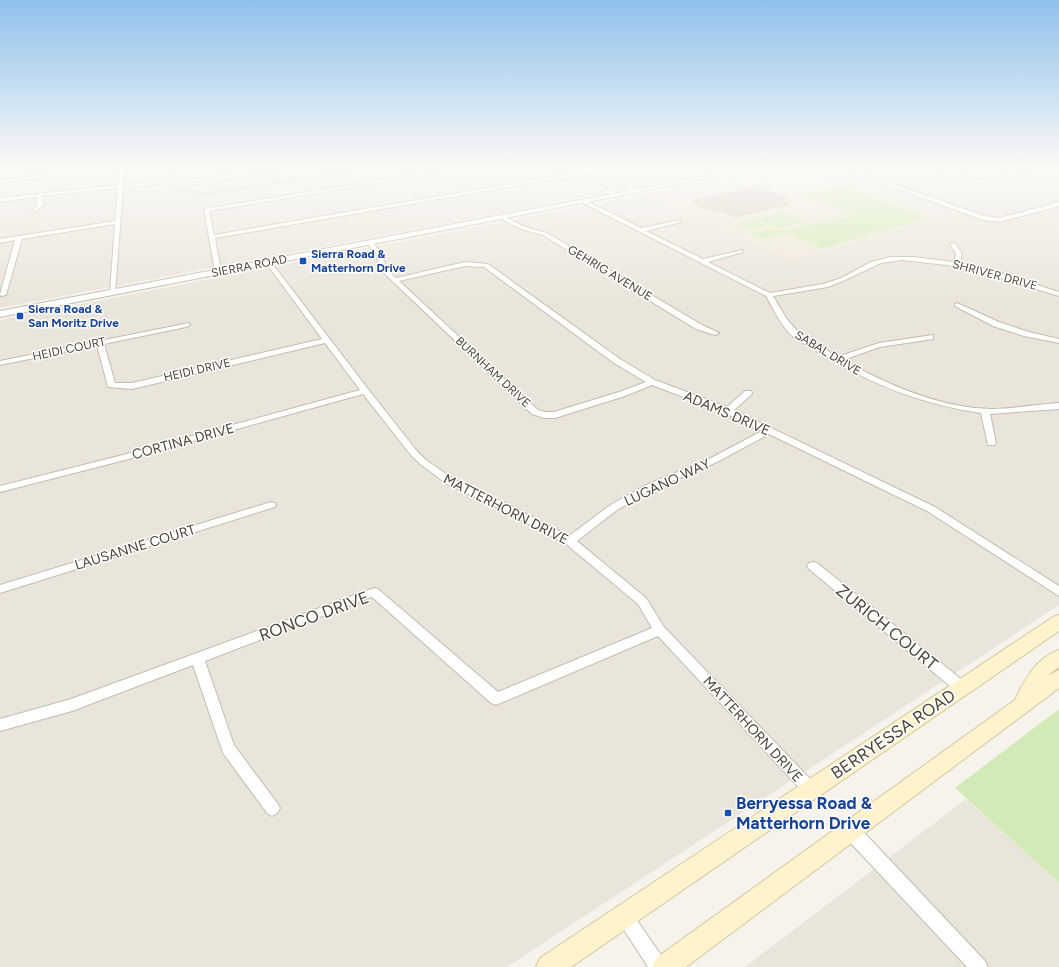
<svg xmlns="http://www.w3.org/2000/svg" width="1059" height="967" viewBox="0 0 1059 967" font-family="Figtree,sans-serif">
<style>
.residential{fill:#eae5da}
.education{fill:#efe8d6}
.green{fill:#d2eab5}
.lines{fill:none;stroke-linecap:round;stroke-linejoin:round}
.stream{stroke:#a9d4f2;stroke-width:2}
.building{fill:#d8cfc1;stroke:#d3c7b4}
.minor-casing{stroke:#c2bbae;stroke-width:2}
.tertiary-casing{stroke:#c2bbae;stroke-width:2}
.secondary-casing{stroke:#d6c79b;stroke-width:2}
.minor{fill:#fff;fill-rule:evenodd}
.tertiary{fill:#fff;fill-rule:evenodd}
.secondary{fill:#fff3cd;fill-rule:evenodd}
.transit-dot{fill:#1a4fb4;stroke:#fff;stroke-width:1.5}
.labels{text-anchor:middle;stroke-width:3;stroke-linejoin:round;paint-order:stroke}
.far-transit-label{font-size:12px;font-weight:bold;fill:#164399;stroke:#fff;text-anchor:start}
.far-street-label{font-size:12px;fill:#4b4439;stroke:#fff}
.street-label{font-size:14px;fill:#4b4439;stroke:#fff}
.near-street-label{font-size:17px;fill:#4b4439;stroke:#fff}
.near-transit-label{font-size:17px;font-weight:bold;fill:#164399;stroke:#fff;text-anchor:start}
</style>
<rect width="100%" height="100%" fill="#f6f3ec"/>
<!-- residential -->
<path class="residential" d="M 0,168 L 739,168 L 0,308 Z
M 800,168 L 1059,168 L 1059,177 L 1055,178 L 1059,180 L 1059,605 L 507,967 L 0,967 L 0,320 L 645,194 L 791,260 L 937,219 Z
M 966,799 L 1059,883 L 1059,967 L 745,967 Z"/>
<!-- education -->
<path class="education" d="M 775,168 L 800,168 L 938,219 L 791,260 L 645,194 Z"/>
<!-- green -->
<path class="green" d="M 845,186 L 928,218 L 822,248 L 786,233 L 764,239 L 750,233 L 774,228 L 780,231 L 856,215 L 801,194 Z
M 784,213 L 806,222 L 794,225 L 772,216 Z
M 770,216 L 792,226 L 779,228 L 757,221 L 766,226 L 751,230 L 737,224 Z
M 1059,709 L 1059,883 L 955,788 Z"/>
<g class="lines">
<!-- stream -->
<path class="stream" d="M 169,168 L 171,187 L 190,192 L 209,193 L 379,168"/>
</g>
<!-- building -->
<path class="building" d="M 758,187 L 788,198 L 779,200 L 790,204 L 735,217 L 718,210 L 712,211 L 692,203 L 697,201 L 694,200 Z"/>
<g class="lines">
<!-- minor casing -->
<g class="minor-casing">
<path id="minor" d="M 120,168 L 124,168 L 123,185 L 160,182 L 162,183 L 123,188 L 115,293 L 110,292 L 115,224 L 22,239 L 6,295 L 1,296 L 0,294 L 15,240 L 0,243 L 0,239 L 115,221 L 118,188 L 42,196 L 43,205 L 35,212 L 32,210 L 37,205 L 37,197 L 0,202 L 0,198 L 118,185 Z
M 212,168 L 216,168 L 220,177 L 283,168 L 296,168 L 232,178 L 182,182 L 180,181 L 215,177 Z
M 456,168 L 468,168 L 209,211 L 214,235 L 603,168 L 615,168 L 583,175 L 620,196 L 615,197 L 578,175 L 215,238 L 220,266 L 223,272 L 222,273 L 218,273 L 214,266 L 204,209 Z
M 841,168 L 848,168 L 984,216 L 1000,218 L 1059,202 L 1059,206 L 1000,222 L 983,220 Z
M 928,168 C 947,168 963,179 982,180 C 990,181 999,177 1007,175 L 986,168 C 995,168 1005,174 1014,174 C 1025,172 1034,168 1045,168 L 984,183 L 967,181 Z
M 44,175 L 42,177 L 0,182 L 0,180 Z
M 583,201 L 587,201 L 641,228 L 681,220 L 681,222 L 646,231 L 703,259 L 743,250 L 743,252 L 708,262 L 770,293 L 823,284 L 841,278 L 871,262 L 890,257 L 913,257 L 954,262 L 956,254 L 950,244 L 955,243 L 962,254 L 960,263 L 998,272 L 1059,292 L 1059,296 L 978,271 L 947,265 L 902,260 L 881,263 L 845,280 L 828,287 L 773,296 L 786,318 L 798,332 L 837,357 L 879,343 L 933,335 L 933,339 L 880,347 L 843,360 C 888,385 940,408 992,409 C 1015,409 1037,404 1059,403 L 1059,409 L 990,414 L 996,443 L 994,445 L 988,445 L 981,413 C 924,405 873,385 825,356 C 814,349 801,343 791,335 C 780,324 774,310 766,296 L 583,203 Z
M 503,216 L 525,227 L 547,233 L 702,325 L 719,333 L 715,335 L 696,329 L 543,235 L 521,229 L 501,219 L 500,218 Z
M 368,242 L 372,242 L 383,255 L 385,265 L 389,272 L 396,278 L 465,262 L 488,264 L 620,359 L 655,380 L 727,407 L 745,391 L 751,391 L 752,393 L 751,395 L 734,410 L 935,507 L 1059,586 L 1059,596 L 927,511 L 769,434 L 717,462 L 652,490 L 617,510 L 577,541 L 646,598 L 664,627 L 816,785 L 819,790 L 816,795 L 811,797 L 806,795 L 658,636 L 496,705 L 491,703 L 372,597 L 205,661 L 234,745 L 277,803 L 280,808 L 277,813 L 272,816 L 267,813 L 223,753 L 193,665 L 72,711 L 0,731 L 0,719 L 71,699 L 374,588 L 378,589 L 498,692 L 652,628 L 638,604 L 566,544 L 503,510 L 447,484 L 420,464 L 410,454 L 363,394 L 125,460 L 0,492 L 0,486 L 119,456 L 360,390 L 325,343 L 132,389 L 108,387 L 97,345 L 0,365 L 0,361 L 189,323 L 190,325 L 186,327 L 104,344 L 115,383 L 132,383 L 322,339 L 266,263 L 269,261 L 271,262 L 368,389 L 416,450 L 426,460 L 455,480 L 511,506 L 569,536 L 609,506 L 644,486 L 711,458 L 762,431 L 725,413 L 652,385 L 625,396 L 555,418 L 544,418 L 532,414 L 385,274 L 379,265 L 377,255 L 367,243 ZM 465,266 L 484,267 L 614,363 L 646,382 L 619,392 L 554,412 L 545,412 L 538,410 L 399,281 Z
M 957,303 L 999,322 L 1029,332 L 1059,339 L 1059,343 L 1024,336 L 993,326 L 955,306 L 955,304 Z
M 271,502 L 275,503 L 276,505 L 275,507 L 0,593 L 0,585 Z
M 813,562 L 817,563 L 966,683 L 968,687 L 966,691 L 961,693 L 956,691 L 809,569 L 807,566 L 809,563 Z
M 851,823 L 857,825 L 985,961 L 988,967 L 967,967 L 845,837 L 843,831 L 845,825 Z
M 624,907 L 630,910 L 665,961 L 668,967 L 648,967 L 615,916 L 618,910 Z"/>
</g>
<!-- tertiary casing -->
<g class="tertiary-casing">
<path id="tertiary" d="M 747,168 L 761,168 L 0,317 L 0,311 Z"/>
</g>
<!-- secondary casing -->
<g class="secondary-casing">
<path id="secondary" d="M 1059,615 L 1059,631 L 571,967 L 536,967 L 540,958 L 1053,617 Z
M 1059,650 L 1059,667 L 1047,676 L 1059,670 L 1059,688 L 686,967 L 652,967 L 656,958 L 1015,700 C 1025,679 1036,658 1059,650 Z"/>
</g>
<!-- minor -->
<use href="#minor" class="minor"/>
<!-- tertiary -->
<use href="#tertiary" class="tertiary"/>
<!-- secondary -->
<use href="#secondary" class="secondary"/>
</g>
<!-- sky -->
<linearGradient id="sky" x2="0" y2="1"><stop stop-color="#8fc1ec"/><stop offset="0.55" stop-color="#fbfaf6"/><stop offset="1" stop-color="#fbfaf6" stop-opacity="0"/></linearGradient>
<rect width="1059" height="304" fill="url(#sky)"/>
<!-- markers -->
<g class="transit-dot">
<rect x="299" y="257" width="8" height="8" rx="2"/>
<rect x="16" y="312" width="8" height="8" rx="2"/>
<rect x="724" y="809" width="8" height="8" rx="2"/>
</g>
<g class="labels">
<!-- far-transit labels -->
<g class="far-transit-label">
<text x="311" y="258">Sierra Road &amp;<tspan x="311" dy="14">Matterhorn Drive</tspan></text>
<text x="28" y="313">Sierra Road &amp;<tspan x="28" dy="14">San Moritz Drive</tspan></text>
</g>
<!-- far-street labels -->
<g class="far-street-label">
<text transform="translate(249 266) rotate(-11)" y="4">SIERRA ROAD</text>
<text transform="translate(610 273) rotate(31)" y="4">GEHRIG AVENUE</text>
<text transform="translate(995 275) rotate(15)" y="4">SHRIVER DRIVE</text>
<text transform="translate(69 349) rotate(-12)" y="4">HEIDI COURT</text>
<text transform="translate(828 353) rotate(31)" y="4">SABAL DRIVE</text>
<text transform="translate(197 370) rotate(-13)" y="4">HEIDI DRIVE</text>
<text transform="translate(493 372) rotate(43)" y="4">BURNHAM DRIVE</text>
</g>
<!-- street labels -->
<g class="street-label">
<text transform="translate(727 413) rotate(23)" y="5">ADAMS DRIVE</text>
<text transform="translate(183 441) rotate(-15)" y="5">CORTINA DRIVE</text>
<text transform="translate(667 482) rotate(-25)" y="5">LUGANO WAY</text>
<text transform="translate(506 509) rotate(27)" y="5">MATTERHORN DRIVE</text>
<text transform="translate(135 547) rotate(-17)" y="5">LAUSANNE COURT</text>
<text transform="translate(753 729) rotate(47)" y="5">MATTERHORN DRIVE</text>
</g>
<!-- near-street labels -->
<g class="near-street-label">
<text transform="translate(314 616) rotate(-20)" y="6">RONCO DRIVE</text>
<text transform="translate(887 627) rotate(39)" y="6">ZURICH COURT</text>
<text transform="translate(893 734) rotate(-34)" y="6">BERRYESSA ROAD</text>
</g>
<!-- near-transit labels -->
<g class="near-transit-label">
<text x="736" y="809">Berryessa Road &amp;<tspan x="736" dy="20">Matterhorn Drive</tspan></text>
</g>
</g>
</svg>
